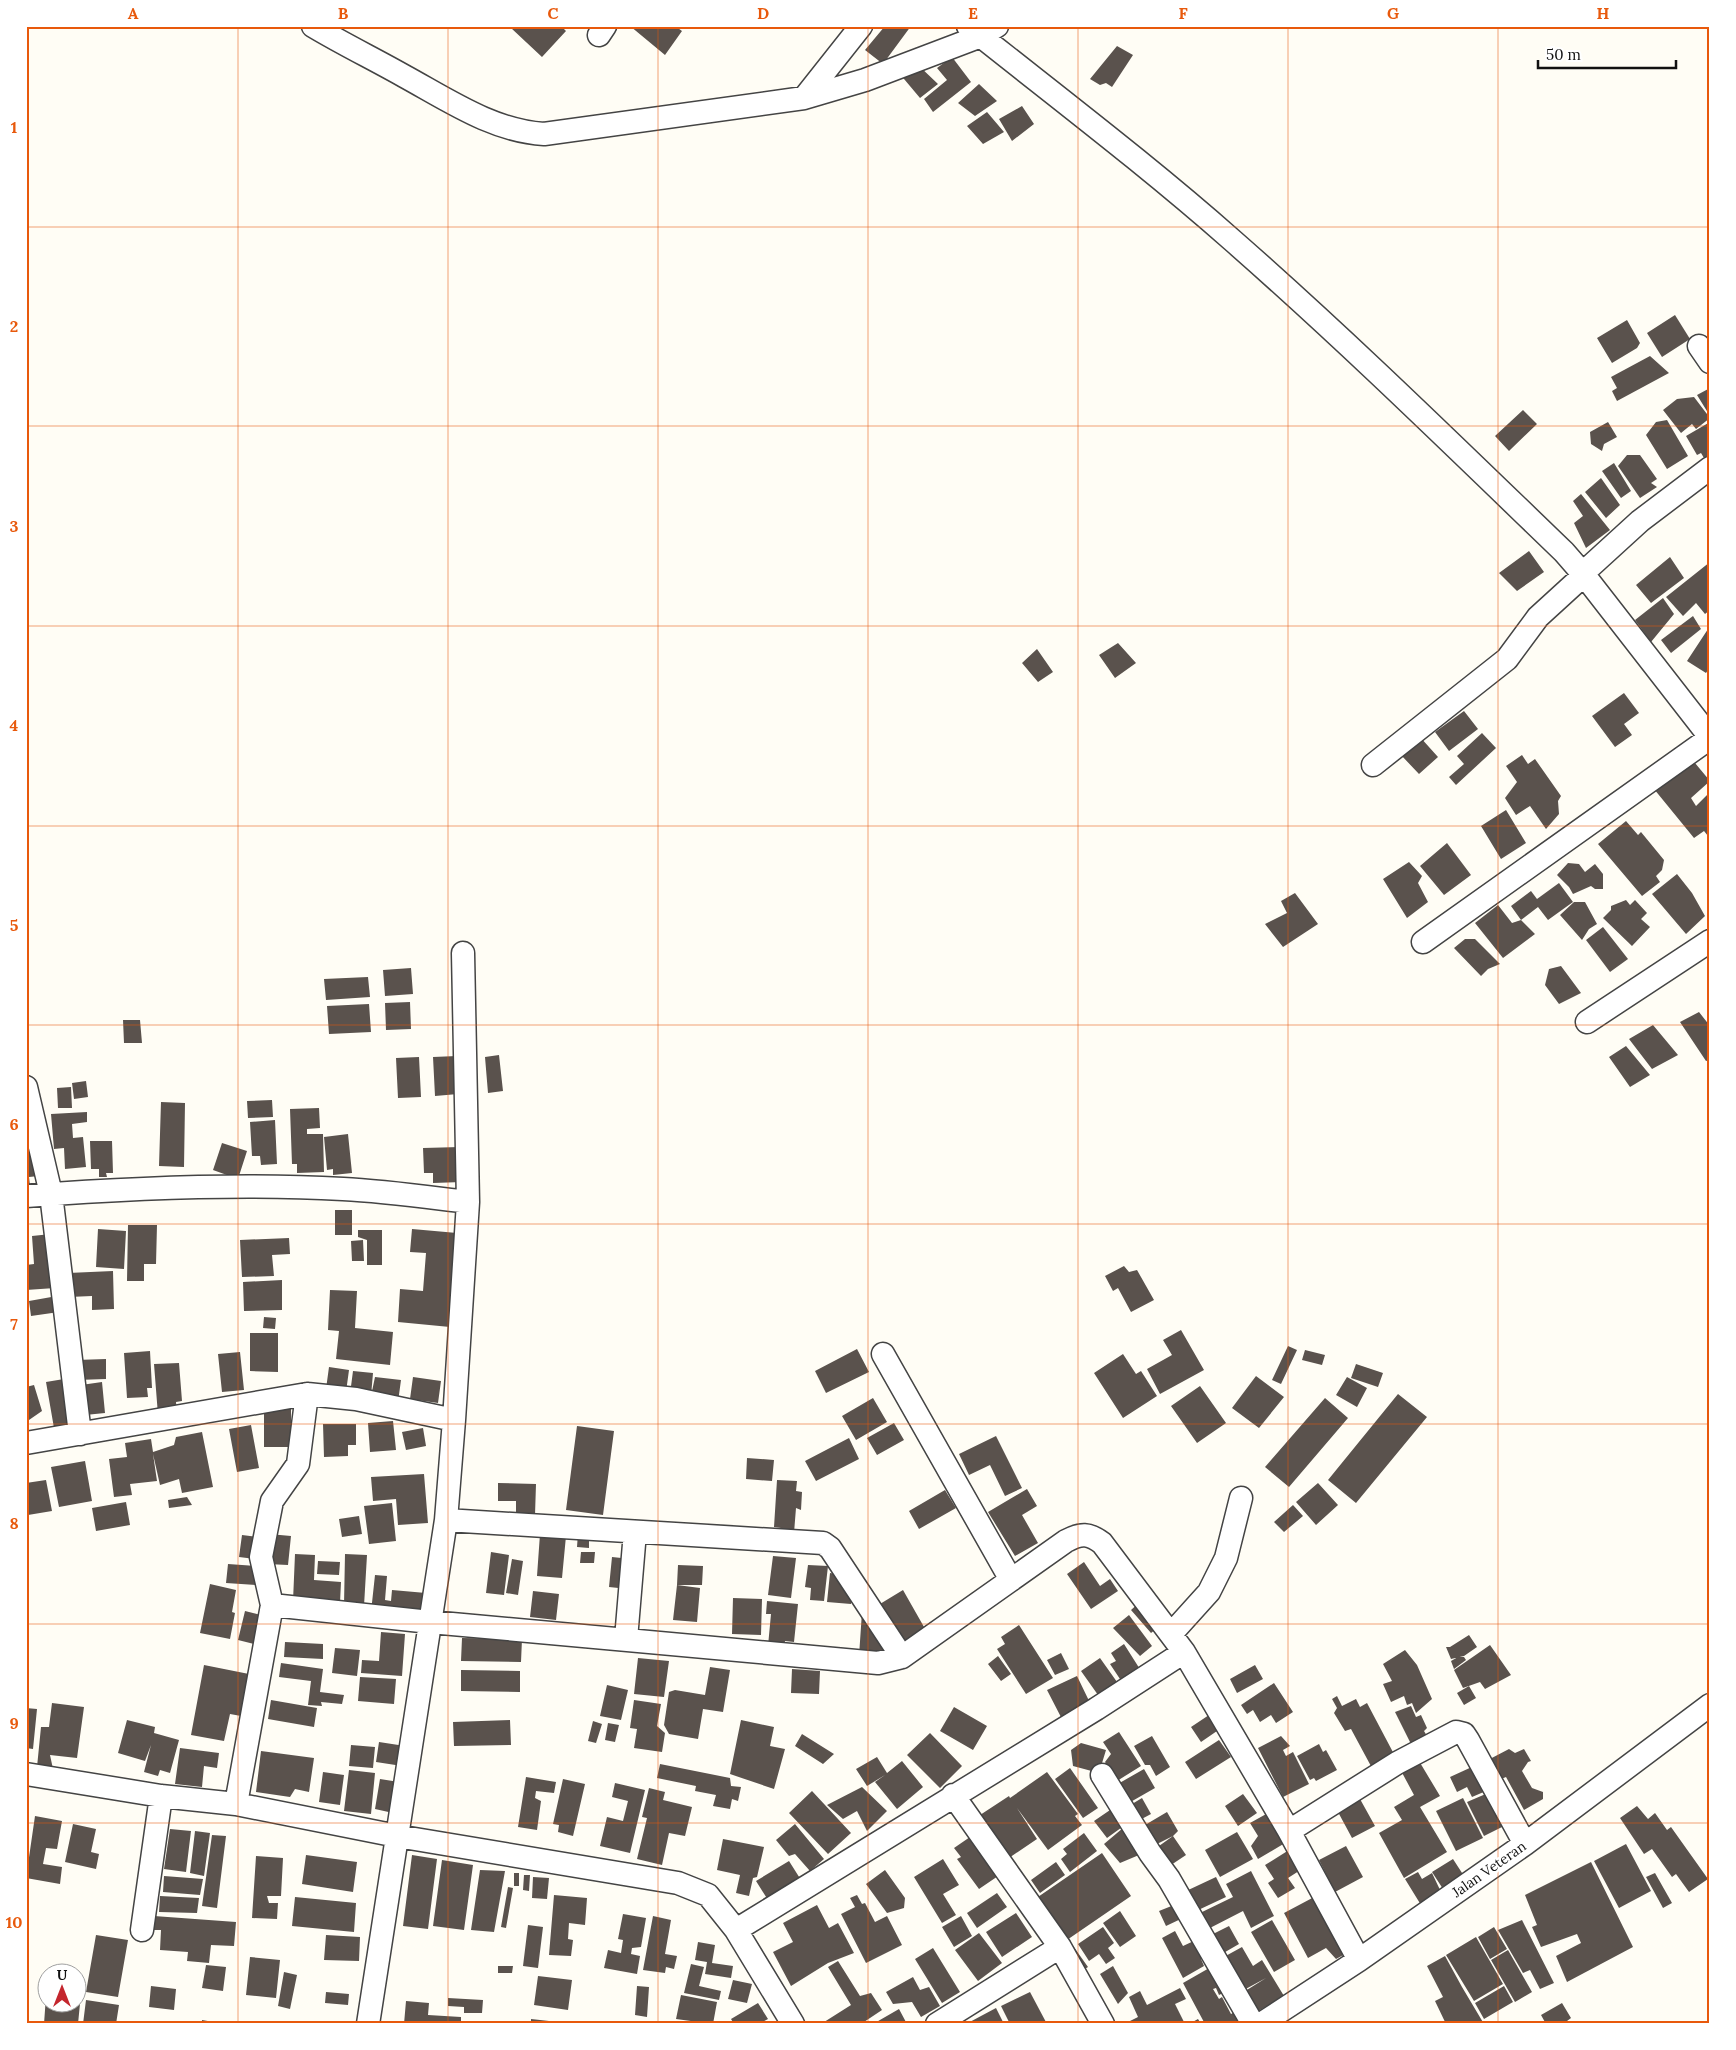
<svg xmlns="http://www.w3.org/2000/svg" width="1736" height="2050" viewBox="0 0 1736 2050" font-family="Lora,serif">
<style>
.building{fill:#5a524d}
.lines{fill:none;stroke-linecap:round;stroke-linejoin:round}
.minor-casing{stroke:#444;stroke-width:25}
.minor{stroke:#fff;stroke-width:22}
.grid{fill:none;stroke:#e8590c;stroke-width:1;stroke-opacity:0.55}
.labels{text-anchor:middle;stroke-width:5;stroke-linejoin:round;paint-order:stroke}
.street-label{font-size:14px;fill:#111;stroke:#fff}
.neatline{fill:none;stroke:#e8590c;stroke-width:2}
.grid-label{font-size:16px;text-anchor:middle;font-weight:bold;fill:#e8590c}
</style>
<rect width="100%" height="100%" fill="#fffdf5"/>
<!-- building -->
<path class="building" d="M 513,26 L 561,26 L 566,31 L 542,57 L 511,28 Z
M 630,26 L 675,26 L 682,31 L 665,55 Z
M 885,26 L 911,26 L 883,64 L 865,50 Z
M 1117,46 L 1133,55 L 1112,87 L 1106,83 L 1100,85 L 1090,79 Z
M 952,57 L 971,82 L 933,112 L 924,99 L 947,80 L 937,68 Z
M 917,64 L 938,84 L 920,98 L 899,73 Z
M 979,84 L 997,101 L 975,116 L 958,103 Z
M 1022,106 L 1034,124 L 1012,141 L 999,119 Z
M 987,112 L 1004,132 L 983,144 L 967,126 Z
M 1675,315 L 1690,339 L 1662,357 L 1647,333 Z
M 1627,320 L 1640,343 L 1637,348 L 1612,363 L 1597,338 Z
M 1650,356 L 1669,373 L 1617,401 L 1612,391 L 1617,388 L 1611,377 Z
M 1710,388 L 1710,416 L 1697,395 Z
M 1694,397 L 1710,418 L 1696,429 L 1692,424 L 1681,433 L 1663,410 L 1677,399 Z
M 1523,410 L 1537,424 L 1509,451 L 1495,436 Z
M 1667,420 L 1688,456 L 1667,469 L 1646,435 L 1656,422 Z
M 1608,422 L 1617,437 L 1604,444 L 1602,451 L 1591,444 L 1590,432 Z
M 1710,422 L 1710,455 L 1704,458 L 1701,453 L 1697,455 L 1686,436 Z
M 1627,455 L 1640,455 L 1657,479 L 1651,483 L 1657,487 L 1640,498 L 1618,466 Z
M 1614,463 L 1631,491 L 1621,498 L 1602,471 Z
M 1601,478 L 1620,505 L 1606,518 L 1585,492 Z
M 1581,494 L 1610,530 L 1586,548 L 1574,523 L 1583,516 L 1573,501 Z
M 1529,551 L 1544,572 L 1517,591 L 1499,573 Z
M 1670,557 L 1684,578 L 1651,603 L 1636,585 Z
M 1710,562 L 1710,610 L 1705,614 L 1696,603 L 1683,616 L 1666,597 Z
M 1663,598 L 1674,614 L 1651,642 L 1635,620 Z
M 1693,616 L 1701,629 L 1671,653 L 1661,640 Z
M 1710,626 L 1710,667 L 1706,673 L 1687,661 Z
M 1118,643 L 1136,663 L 1115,678 L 1099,655 Z
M 1037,649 L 1053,672 L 1038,682 L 1022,663 Z
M 1624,693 L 1639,713 L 1624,724 L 1632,735 L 1615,747 L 1592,716 Z
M 1464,711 L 1478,729 L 1449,751 L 1435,732 Z
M 1482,733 L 1496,748 L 1456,785 L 1449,777 L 1464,764 L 1457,756 Z
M 1420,737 L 1438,757 L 1419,774 L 1401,755 Z
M 1522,755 L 1528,764 L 1535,759 L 1561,796 L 1558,801 L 1559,814 L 1546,829 L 1530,806 L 1516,815 L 1505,798 L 1517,782 L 1506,766 Z
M 1690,757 L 1710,781 L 1691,798 L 1696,806 L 1710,792 L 1710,834 L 1708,836 L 1704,831 L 1694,838 L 1654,789 Z
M 1506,810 L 1526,843 L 1501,859 L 1481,826 Z
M 1626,821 L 1638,835 L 1641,832 L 1664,860 L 1662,870 L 1656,876 L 1660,882 L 1642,896 L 1598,844 Z
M 1447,843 L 1471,875 L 1444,895 L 1420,866 Z
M 1409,862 L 1422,876 L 1418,883 L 1428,902 L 1407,918 L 1383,879 Z
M 1568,863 L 1579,864 L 1585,872 L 1595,864 L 1603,874 L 1603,889 L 1595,889 L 1591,886 L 1573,894 L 1569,887 L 1557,875 Z
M 1677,874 L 1692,893 L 1705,916 L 1686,934 L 1652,894 Z
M 1559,883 L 1573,902 L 1548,920 L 1538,907 L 1521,920 L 1511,906 L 1531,891 L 1537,899 Z
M 1295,893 L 1318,924 L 1283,947 L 1265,924 L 1287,913 L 1281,901 Z
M 1626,900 L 1630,905 L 1635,900 L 1647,913 L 1641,919 L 1650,927 L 1632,946 L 1603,918 L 1611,910 L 1611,906 Z
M 1574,902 L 1585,902 L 1597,924 L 1589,929 L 1582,940 L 1560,915 Z
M 1498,905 L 1512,923 L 1521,920 L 1535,934 L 1503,958 L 1475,923 Z
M 1603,927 L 1628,959 L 1610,972 L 1586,940 Z
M 1465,939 L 1475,939 L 1500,964 L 1488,969 L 1481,976 L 1454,948 Z
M 1561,966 L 1581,993 L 1559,1004 L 1545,985 L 1549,969 Z
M 411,968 L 413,994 L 385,996 L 383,970 Z
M 368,977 L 370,997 L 326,1000 L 324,979 Z
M 410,1002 L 411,1029 L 386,1030 L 385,1003 Z
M 369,1004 L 371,1032 L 329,1034 L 327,1006 Z
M 1699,1012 L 1710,1026 L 1710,1060 L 1706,1061 L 1680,1022 Z
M 123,1020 L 140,1020 L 142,1043 L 124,1043 Z
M 1653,1025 L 1678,1055 L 1652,1069 L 1629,1039 Z
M 1626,1046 L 1650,1075 L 1630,1087 L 1609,1057 Z
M 499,1055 L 503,1091 L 488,1093 L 485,1057 Z
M 457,1056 L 458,1094 L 435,1096 L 433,1057 Z
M 419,1057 L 421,1097 L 398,1098 L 396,1058 Z
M 86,1081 L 88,1097 L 74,1099 L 72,1083 Z
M 71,1087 L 72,1108 L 58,1108 L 57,1088 Z
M 272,1100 L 273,1117 L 248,1118 L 247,1101 Z
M 161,1102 L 185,1103 L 184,1167 L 159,1166 Z
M 319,1108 L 320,1128 L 307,1129 L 307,1134 L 323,1134 L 324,1172 L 297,1173 L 297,1164 L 292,1164 L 290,1109 Z
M 87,1112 L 87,1122 L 72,1124 L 73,1138 L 83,1137 L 86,1167 L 65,1169 L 64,1148 L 54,1149 L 51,1114 Z
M 275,1120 L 277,1164 L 261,1165 L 260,1156 L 252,1156 L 250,1122 Z
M 26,1131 L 39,1176 L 29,1177 L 30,1186 L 26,1186 Z
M 348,1134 L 352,1173 L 333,1175 L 333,1169 L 327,1170 L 324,1137 Z
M 90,1141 L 112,1141 L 113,1173 L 106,1173 L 107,1177 L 99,1177 L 99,1169 L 91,1169 Z
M 222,1143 L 247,1151 L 238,1179 L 213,1170 Z
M 460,1147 L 462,1182 L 433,1183 L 433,1173 L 424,1173 L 423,1148 Z
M 335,1210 L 352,1210 L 352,1235 L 335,1235 Z
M 128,1225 L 157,1225 L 156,1264 L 144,1264 L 144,1281 L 127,1281 Z
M 98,1229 L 126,1231 L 124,1269 L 96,1267 Z
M 412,1229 L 457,1233 L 450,1327 L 398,1322 L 400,1289 L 423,1291 L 426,1253 L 410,1252 Z
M 358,1230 L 382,1230 L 382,1265 L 367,1265 L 367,1240 L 358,1237 Z
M 51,1234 L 55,1288 L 26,1290 L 26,1265 L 34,1264 L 32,1236 Z
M 289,1238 L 290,1254 L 272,1255 L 274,1276 L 242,1277 L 240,1240 Z
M 363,1240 L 364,1261 L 352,1261 L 351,1241 Z
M 1124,1266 L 1129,1272 L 1137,1270 L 1154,1300 L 1131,1312 L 1118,1288 L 1113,1291 L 1105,1276 Z
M 113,1271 L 114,1309 L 92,1310 L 92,1296 L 69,1297 L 68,1273 Z
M 282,1280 L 282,1310 L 244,1311 L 243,1282 Z
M 330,1290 L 357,1291 L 355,1328 L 393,1332 L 390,1365 L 336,1359 L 339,1331 L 328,1330 Z
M 57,1296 L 59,1312 L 31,1316 L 29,1301 Z
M 264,1317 L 276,1318 L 275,1329 L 263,1328 Z
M 1181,1330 L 1204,1370 L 1160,1394 L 1147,1369 L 1172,1355 L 1163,1340 Z
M 250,1333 L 278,1333 L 278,1372 L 250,1371 Z
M 1288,1346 L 1297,1350 L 1281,1384 L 1272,1380 Z
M 857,1349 L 869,1372 L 826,1393 L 815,1371 Z
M 1305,1350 L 1325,1355 L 1322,1365 L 1302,1360 Z
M 150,1351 L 152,1388 L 147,1388 L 148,1397 L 127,1398 L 124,1353 Z
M 240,1352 L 244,1390 L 222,1392 L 218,1354 Z
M 1123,1354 L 1136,1374 L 1141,1371 L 1157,1396 L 1123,1418 L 1094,1373 Z
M 106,1359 L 106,1379 L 77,1380 L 76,1360 Z
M 179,1363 L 182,1401 L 176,1402 L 177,1414 L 158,1415 L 154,1364 Z
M 1356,1364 L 1383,1373 L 1378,1387 L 1351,1378 Z
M 329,1367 L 349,1370 L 346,1392 L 326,1389 Z
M 353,1371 L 373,1373 L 371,1396 L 375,1377 L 401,1380 L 398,1402 L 350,1394 Z
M 1256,1376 L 1284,1397 L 1259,1428 L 1232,1408 Z
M 413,1377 L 441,1381 L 438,1403 L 410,1399 Z
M 1347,1377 L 1367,1388 L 1357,1407 L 1336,1395 Z
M 70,1378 L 78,1424 L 54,1428 L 46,1382 Z
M 102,1382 L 105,1413 L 85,1415 L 81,1385 Z
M 34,1385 L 42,1411 L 29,1420 L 26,1412 L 26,1387 Z
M 1200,1386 L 1226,1423 L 1197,1443 L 1171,1406 Z
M 1398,1394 L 1427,1417 L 1356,1503 L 1328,1480 Z
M 873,1398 L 887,1422 L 856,1440 L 842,1416 Z
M 1325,1398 L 1348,1418 L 1289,1487 L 1265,1467 Z
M 264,1405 L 291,1405 L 291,1447 L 264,1447 Z
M 393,1421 L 396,1450 L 370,1452 L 368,1423 Z
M 894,1423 L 904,1440 L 877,1455 L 867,1438 Z
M 323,1424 L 356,1424 L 356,1445 L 348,1445 L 348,1456 L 324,1457 Z
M 251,1425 L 259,1468 L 237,1472 L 229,1429 Z
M 577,1426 L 614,1431 L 603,1515 L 566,1510 Z
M 423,1428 L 426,1446 L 406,1450 L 402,1432 Z
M 202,1432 L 213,1487 L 182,1493 L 179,1479 L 160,1485 L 153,1454 L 157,1481 L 130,1484 L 132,1495 L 114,1497 L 109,1459 L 127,1457 L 125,1443 L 151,1439 L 153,1452 L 174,1445 L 176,1437 Z
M 996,1436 L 1022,1488 L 1005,1496 L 990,1465 L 969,1475 L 959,1454 Z
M 849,1438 L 859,1459 L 816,1481 L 805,1461 Z
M 747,1458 L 774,1460 L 772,1481 L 746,1479 Z
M 85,1461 L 92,1501 L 59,1507 L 51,1467 Z
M 424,1474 L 428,1523 L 398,1525 L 396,1499 L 373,1501 L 371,1477 Z
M 46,1480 L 52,1511 L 28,1515 L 26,1483 Z
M 777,1480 L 797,1481 L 796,1491 L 802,1492 L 801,1510 L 796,1508 L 794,1533 L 780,1532 L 781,1528 L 774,1527 Z
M 498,1483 L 536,1484 L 535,1515 L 516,1514 L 516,1501 L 498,1501 Z
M 1318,1483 L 1338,1505 L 1316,1525 L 1296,1502 Z
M 1027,1489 L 1037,1506 L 1022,1515 L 1038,1543 L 1015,1556 L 988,1512 Z
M 945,1490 L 956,1508 L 919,1529 L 909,1511 Z
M 187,1497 L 192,1505 L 169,1508 L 168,1500 Z
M 126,1502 L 130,1525 L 96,1531 L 92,1508 Z
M 392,1503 L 396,1541 L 369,1544 L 364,1506 Z
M 1293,1505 L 1303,1516 L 1284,1532 L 1274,1522 Z
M 359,1516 L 362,1534 L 342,1537 L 339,1519 Z
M 578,1533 L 589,1534 L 589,1548 L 577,1547 Z
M 269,1534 L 291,1536 L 288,1565 L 267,1564 Z
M 540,1534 L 566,1536 L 562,1578 L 537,1576 Z
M 242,1535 L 258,1537 L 255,1559 L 239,1557 Z
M 491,1552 L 509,1555 L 504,1595 L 486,1593 Z
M 581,1552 L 595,1552 L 594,1563 L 580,1563 Z
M 295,1554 L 315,1555 L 314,1580 L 341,1582 L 340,1603 L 293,1601 Z
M 345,1554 L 367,1555 L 364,1606 L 344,1605 Z
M 773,1556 L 796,1558 L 791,1598 L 768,1595 Z
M 612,1557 L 631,1559 L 628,1589 L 609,1587 Z
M 512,1559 L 523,1561 L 518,1595 L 506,1593 Z
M 318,1561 L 340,1562 L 339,1575 L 317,1574 Z
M 1084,1562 L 1100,1586 L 1110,1579 L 1118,1591 L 1091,1609 L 1067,1574 Z
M 228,1564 L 257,1566 L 256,1585 L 226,1583 Z
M 678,1565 L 703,1566 L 702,1585 L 677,1585 Z
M 808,1565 L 828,1566 L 824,1601 L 810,1600 L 811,1588 L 805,1587 Z
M 830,1573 L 843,1575 L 852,1594 L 851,1604 L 827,1602 Z
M 375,1575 L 387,1576 L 385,1600 L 391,1601 L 392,1590 L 426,1593 L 424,1617 L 371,1612 Z
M 210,1584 L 236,1590 L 232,1612 L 235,1613 L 230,1639 L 200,1633 Z
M 677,1585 L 700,1588 L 697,1622 L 673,1620 Z
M 903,1590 L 928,1634 L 900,1650 L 875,1607 Z
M 533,1591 L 559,1594 L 556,1620 L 530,1617 Z
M 733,1598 L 762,1599 L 761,1635 L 732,1634 Z
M 767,1601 L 798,1604 L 794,1642 L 785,1641 L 784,1648 L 768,1646 L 771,1614 L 766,1614 Z
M 1141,1601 L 1161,1625 L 1151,1633 L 1131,1610 Z
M 245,1611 L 261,1615 L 254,1644 L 238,1640 Z
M 862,1612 L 893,1651 L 859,1656 Z
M 1129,1615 L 1152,1646 L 1140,1656 L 1113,1628 Z
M 1019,1625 L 1053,1678 L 1026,1694 L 997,1649 L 1005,1644 L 1001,1637 Z
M 381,1632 L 405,1634 L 402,1676 L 361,1673 L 362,1660 L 379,1661 Z
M 1469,1635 L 1477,1647 L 1464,1656 L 1451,1659 L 1446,1647 L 1450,1647 Z
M 462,1638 L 522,1639 L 521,1662 L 461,1661 Z
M 285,1642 L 323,1644 L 323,1659 L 284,1657 Z
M 1124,1644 L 1143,1674 L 1120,1679 L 1110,1664 L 1116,1661 L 1111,1653 Z
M 1490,1645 L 1511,1675 L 1485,1689 L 1480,1682 L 1463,1688 L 1454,1670 Z
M 335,1648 L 360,1650 L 357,1676 L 332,1673 Z
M 1405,1650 L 1417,1665 L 1432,1699 L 1416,1713 L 1412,1703 L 1407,1705 L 1404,1696 L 1391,1702 L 1383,1684 L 1392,1681 L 1383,1664 Z
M 1061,1653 L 1069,1669 L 1055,1675 L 1047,1660 Z
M 998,1656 L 1011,1674 L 1001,1681 L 988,1664 Z
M 1458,1657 L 1464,1657 L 1466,1660 L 1454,1669 L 1451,1661 Z
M 638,1658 L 669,1661 L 664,1697 L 634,1694 Z
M 1100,1658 L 1122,1689 L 1103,1702 L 1081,1671 Z
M 281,1663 L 323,1669 L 320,1692 L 344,1695 L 342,1704 L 321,1702 L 322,1706 L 308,1705 L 311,1681 L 279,1677 Z
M 204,1665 L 249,1674 L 241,1716 L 230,1714 L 224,1741 L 191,1735 Z
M 1255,1665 L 1263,1679 L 1237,1693 L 1230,1679 Z
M 710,1667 L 730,1670 L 723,1712 L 703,1709 L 698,1739 L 669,1734 L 664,1725 L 669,1692 L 675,1690 L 705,1695 Z
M 792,1669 L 820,1671 L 819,1694 L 791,1693 Z
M 461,1670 L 520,1671 L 520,1692 L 461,1691 Z
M 1077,1676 L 1092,1707 L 1063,1721 L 1047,1690 Z
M 360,1677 L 396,1679 L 394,1704 L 358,1701 Z
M 1274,1683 L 1293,1712 L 1276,1723 L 1271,1715 L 1260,1722 L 1253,1710 L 1247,1714 L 1241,1705 Z
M 607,1685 L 628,1690 L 621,1720 L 600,1716 Z
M 1469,1686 L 1476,1698 L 1464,1705 L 1457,1693 Z
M 1337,1696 L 1342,1706 L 1356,1699 L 1360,1707 L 1367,1703 L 1395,1756 L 1372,1768 L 1351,1729 L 1345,1731 L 1334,1713 L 1337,1708 L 1332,1699 Z
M 271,1700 L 317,1708 L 314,1727 L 268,1719 Z
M 634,1700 L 661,1704 L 657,1726 L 665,1733 L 662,1752 L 634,1748 L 637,1729 L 630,1728 Z
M 52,1703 L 84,1707 L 77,1758 L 50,1755 L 53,1769 L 37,1767 L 41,1727 L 49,1727 Z
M 1411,1706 L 1416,1717 L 1421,1715 L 1427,1728 L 1424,1731 L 1427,1736 L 1412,1746 L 1395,1712 Z
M 954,1707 L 987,1726 L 973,1750 L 940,1731 Z
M 26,1708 L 37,1709 L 33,1749 L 26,1748 Z
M 1209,1715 L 1217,1731 L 1201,1742 L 1191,1727 Z
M 127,1720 L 155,1727 L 154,1733 L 179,1740 L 170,1773 L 160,1770 L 158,1776 L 144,1772 L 151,1745 L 145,1761 L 118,1753 Z
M 510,1720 L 511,1745 L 454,1746 L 453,1722 Z
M 741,1720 L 774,1727 L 770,1746 L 785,1749 L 774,1789 L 730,1774 Z
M 593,1721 L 602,1724 L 596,1743 L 588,1741 Z
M 608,1723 L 619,1725 L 615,1742 L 605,1740 Z
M 1119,1732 L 1141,1766 L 1117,1781 L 1105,1762 L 1111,1754 L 1103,1742 Z
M 930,1733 L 962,1766 L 940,1788 L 907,1755 Z
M 802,1734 L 834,1754 L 823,1764 L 795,1746 Z
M 1152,1736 L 1170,1767 L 1156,1776 L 1150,1765 L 1145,1765 L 1134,1746 Z
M 1281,1736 L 1290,1746 L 1283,1750 L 1286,1756 L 1293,1752 L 1309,1784 L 1283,1797 L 1258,1748 Z
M 1219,1740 L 1231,1757 L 1196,1779 L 1185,1762 Z
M 379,1742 L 405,1746 L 402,1766 L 376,1762 Z
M 1081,1743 L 1106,1750 L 1099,1773 L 1073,1766 L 1071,1750 Z
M 1319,1744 L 1323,1752 L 1326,1750 L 1337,1770 L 1316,1781 L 1314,1778 L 1310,1780 L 1297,1756 Z
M 351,1745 L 375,1747 L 373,1768 L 349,1766 Z
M 180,1748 L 219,1753 L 217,1768 L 204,1766 L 202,1787 L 175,1784 Z
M 1509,1749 L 1515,1753 L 1524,1749 L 1531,1761 L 1528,1762 L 1522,1771 L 1532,1788 L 1543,1792 L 1543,1799 L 1524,1810 L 1506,1777 L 1496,1781 L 1486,1761 Z
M 261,1751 L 314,1758 L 309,1792 L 295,1789 L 290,1797 L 256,1792 Z
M 1416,1756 L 1440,1796 L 1420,1807 L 1447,1852 L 1404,1878 L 1379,1833 L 1402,1820 L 1394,1807 L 1414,1795 L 1399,1767 Z
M 877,1757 L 887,1773 L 902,1761 L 923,1787 L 897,1809 L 875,1782 L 885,1775 L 867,1786 L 856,1769 Z
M 660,1764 L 730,1778 L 731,1786 L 741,1787 L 738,1801 L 732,1799 L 730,1809 L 713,1806 L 716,1795 L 695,1791 L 696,1786 L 657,1778 Z
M 1474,1766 L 1486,1791 L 1472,1797 L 1467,1787 L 1457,1792 L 1450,1777 Z
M 1070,1768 L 1098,1808 L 1083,1818 L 1055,1779 Z
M 1144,1769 L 1155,1788 L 1127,1804 L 1116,1785 Z
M 349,1770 L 375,1773 L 371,1814 L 344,1811 Z
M 323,1772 L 344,1775 L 340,1805 L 319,1802 Z
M 1047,1772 L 1078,1814 L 1075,1816 L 1082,1825 L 1048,1850 L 1017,1808 L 1037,1839 L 1006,1860 L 977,1817 L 1009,1796 L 1010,1798 Z
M 526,1777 L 556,1782 L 554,1793 L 536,1791 L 535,1798 L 541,1801 L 537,1830 L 518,1827 Z
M 380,1779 L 399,1782 L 393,1813 L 375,1809 Z
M 563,1779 L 585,1784 L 573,1836 L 558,1832 L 559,1825 L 553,1824 Z
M 615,1783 L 645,1790 L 630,1853 L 600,1846 L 607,1817 L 623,1821 L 628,1801 L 612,1797 Z
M 862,1787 L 887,1811 L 867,1831 L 857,1811 L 843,1819 L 827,1805 Z
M 649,1788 L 665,1792 L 663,1800 L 692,1807 L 685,1836 L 669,1833 L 662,1865 L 637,1859 L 647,1818 L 642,1817 Z
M 812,1791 L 851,1833 L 828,1854 L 789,1813 Z
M 1488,1793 L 1506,1825 L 1484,1836 L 1467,1802 Z
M 1243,1794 L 1257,1813 L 1238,1826 L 1225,1806 Z
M 1142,1798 L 1151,1814 L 1136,1822 L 1127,1807 Z
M 1463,1798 L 1483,1838 L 1456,1851 L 1436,1811 Z
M 1360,1799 L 1375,1826 L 1352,1838 L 1338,1812 Z
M 1637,1806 L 1648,1819 L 1655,1813 L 1667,1830 L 1671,1827 L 1708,1879 L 1689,1892 L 1676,1874 L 1672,1877 L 1652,1849 L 1644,1854 L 1620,1818 Z
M 1113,1808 L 1125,1825 L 1107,1838 L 1094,1821 Z
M 1167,1812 L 1178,1831 L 1173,1836 L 1186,1855 L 1165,1869 L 1152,1851 L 1173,1836 L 1157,1844 L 1145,1825 Z
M 1268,1813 L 1285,1843 L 1258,1859 L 1251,1846 L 1258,1836 L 1250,1823 Z
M 35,1816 L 62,1821 L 57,1849 L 46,1848 L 43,1864 L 62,1867 L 60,1884 L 26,1878 Z
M 73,1824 L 96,1829 L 91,1852 L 99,1854 L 96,1869 L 65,1862 Z
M 795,1824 L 824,1859 L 810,1871 L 795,1854 L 789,1856 L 776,1840 Z
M 1123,1828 L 1139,1855 L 1120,1863 L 1104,1844 Z
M 170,1829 L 191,1831 L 186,1872 L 164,1869 Z
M 195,1831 L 210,1833 L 204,1876 L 190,1873 Z
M 1237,1832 L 1253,1859 L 1220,1877 L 1205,1850 Z
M 1084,1833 L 1097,1851 L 1070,1872 L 1061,1859 L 1067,1854 L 1063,1849 Z
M 212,1835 L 226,1836 L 217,1908 L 202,1906 Z
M 970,1837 L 1004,1872 L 979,1889 L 957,1859 L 961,1857 L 954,1848 Z
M 723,1839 L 764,1847 L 757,1877 L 753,1878 L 749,1896 L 736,1893 L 740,1875 L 717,1870 Z
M 1626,1844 L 1651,1891 L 1619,1908 L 1594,1861 Z
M 1346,1846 L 1363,1877 L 1335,1892 L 1319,1860 Z
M 1289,1850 L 1302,1869 L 1288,1878 L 1295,1888 L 1278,1898 L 1268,1883 L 1274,1879 L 1265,1865 Z
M 1102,1853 L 1131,1896 L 1064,1942 L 1035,1899 Z
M 306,1855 L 357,1862 L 353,1892 L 302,1884 Z
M 412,1855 L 437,1859 L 428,1929 L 403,1926 Z
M 256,1856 L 283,1858 L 281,1896 L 267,1896 L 269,1903 L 278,1903 L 277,1919 L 252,1918 Z
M 943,1859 L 959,1885 L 943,1894 L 956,1915 L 942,1923 L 914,1877 Z
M 1453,1859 L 1464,1876 L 1443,1889 L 1432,1872 Z
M 442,1860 L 473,1865 L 464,1930 L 433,1926 Z
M 789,1861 L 801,1880 L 768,1900 L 756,1881 Z
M 1056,1862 L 1065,1875 L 1040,1893 L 1031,1880 Z
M 1591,1862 L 1633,1947 L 1567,1982 L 1556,1956 L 1581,1943 L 1577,1934 L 1541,1947 L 1532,1927 L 1537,1925 L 1525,1895 Z
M 480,1870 L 505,1871 L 494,1932 L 471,1930 Z
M 885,1870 L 905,1898 L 904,1908 L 887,1913 L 866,1884 Z
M 1251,1871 L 1274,1916 L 1251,1928 L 1243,1911 L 1208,1929 L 1200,1913 L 1233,1897 L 1226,1884 Z
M 1418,1872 L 1422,1879 L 1432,1873 L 1441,1892 L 1421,1905 L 1405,1879 Z
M 514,1873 L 519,1873 L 519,1886 L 514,1886 Z
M 1655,1873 L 1672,1903 L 1663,1908 L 1646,1877 Z
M 524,1875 L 530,1875 L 529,1891 L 523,1890 Z
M 164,1876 L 203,1879 L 200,1895 L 163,1892 Z
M 533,1877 L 549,1878 L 547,1899 L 532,1898 Z
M 1216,1877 L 1226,1897 L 1194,1912 L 1184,1892 Z
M 508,1887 L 513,1888 L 506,1928 L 501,1927 Z
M 997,1893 L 1007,1907 L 977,1928 L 967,1913 Z
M 554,1895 L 587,1898 L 585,1925 L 569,1923 L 568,1939 L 573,1940 L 571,1956 L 549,1955 Z
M 857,1895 L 862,1904 L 865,1903 L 875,1922 L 887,1916 L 902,1945 L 866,1963 L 841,1914 L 855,1907 L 850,1898 Z
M 160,1896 L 199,1898 L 197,1913 L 159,1912 Z
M 1316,1896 L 1347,1953 L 1336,1959 L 1326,1948 L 1308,1958 L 1284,1913 Z
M 295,1897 L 356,1903 L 354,1932 L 292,1926 Z
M 1179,1903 L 1185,1917 L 1166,1926 L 1159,1911 Z
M 817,1905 L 829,1928 L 838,1923 L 854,1953 L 828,1963 L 791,1986 L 773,1952 L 793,1942 L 783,1923 Z
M 1120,1911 L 1136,1936 L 1120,1947 L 1103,1923 Z
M 1016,1913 L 1032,1937 L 1002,1957 L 986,1932 Z
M 623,1914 L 646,1918 L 641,1947 L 632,1948 L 631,1954 L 640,1956 L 637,1974 L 604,1968 L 608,1950 L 621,1953 L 623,1940 L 618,1939 Z
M 154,1916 L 236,1922 L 234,1946 L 211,1945 L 209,1963 L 187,1961 L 188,1952 L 160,1950 L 161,1930 L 154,1930 Z
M 653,1916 L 671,1920 L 665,1954 L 677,1956 L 674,1969 L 666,1967 L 665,1973 L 643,1970 Z
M 961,1916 L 972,1936 L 954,1947 L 942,1927 Z
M 1272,1920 L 1295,1960 L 1274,1972 L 1251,1932 Z
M 1522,1920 L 1554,1983 L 1540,1989 L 1530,1970 L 1523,1973 L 1498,1930 Z
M 528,1925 L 543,1927 L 538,1968 L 523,1966 Z
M 1229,1926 L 1239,1944 L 1220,1955 L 1209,1936 Z
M 1103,1927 L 1114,1943 L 1108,1948 L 1115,1958 L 1106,1964 L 1099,1954 L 1089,1961 L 1078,1944 Z
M 1494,1927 L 1507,1949 L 1490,1959 L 1478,1937 Z
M 1175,1931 L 1183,1946 L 1198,1939 L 1207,1956 L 1201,1959 L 1204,1966 L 1183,1978 L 1162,1938 Z
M 979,1933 L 1002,1963 L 978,1981 L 955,1950 Z
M 96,1935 L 128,1940 L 118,1997 L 86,1992 Z
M 326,1935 L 360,1937 L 359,1961 L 324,1960 Z
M 1476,1937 L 1503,1984 L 1474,2001 L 1446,1955 Z
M 698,1942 L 715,1945 L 712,1963 L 733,1966 L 731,1978 L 705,1974 L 707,1962 L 695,1960 Z
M 1071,1943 L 1088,1967 L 1079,1973 L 1063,1948 Z
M 1242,1947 L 1253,1966 L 1262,1960 L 1284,1996 L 1255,2013 L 1242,1993 L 1266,1978 L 1242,1991 L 1222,1958 Z
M 933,1948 L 960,1992 L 942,2003 L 915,1959 Z
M 1508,1950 L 1532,1992 L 1515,2002 L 1491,1960 Z
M 1445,1956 L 1462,1987 L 1484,2024 L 1446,2024 L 1435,2001 L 1443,1997 L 1427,1966 Z
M 250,1957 L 280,1960 L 276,1998 L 246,1995 Z
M 838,1961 L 860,1996 L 871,1993 L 882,2010 L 861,2024 L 821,2024 L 851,2005 L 828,1967 Z
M 691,1964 L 704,1967 L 699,1986 L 721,1991 L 719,2000 L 684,1993 Z
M 206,1965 L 226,1967 L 223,1991 L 202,1988 Z
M 498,1966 L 513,1966 L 512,1973 L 498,1973 Z
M 1113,1966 L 1128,1993 L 1118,2004 L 1100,1974 Z
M 1211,1967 L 1229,1990 L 1219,1995 L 1216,1988 L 1213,1989 L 1219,1999 L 1222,1997 L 1231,2014 L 1242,2008 L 1246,2024 L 1205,2024 L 1183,1983 Z
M 284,1972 L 297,1975 L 290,2009 L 278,2006 Z
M 538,1976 L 572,1980 L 568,2010 L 534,2005 Z
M 913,1977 L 920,1990 L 929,1987 L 940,2006 L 921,2017 L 912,2002 L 893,2004 L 886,1992 Z
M 733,1980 L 752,1984 L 747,2003 L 728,1999 Z
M 78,1983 L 82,1983 L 78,2024 L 44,2024 L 46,1996 L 48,2002 L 78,2002 Z
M 151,1986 L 176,1989 L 174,2010 L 149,2007 Z
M 637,1986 L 649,1987 L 647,2017 L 635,2015 Z
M 1504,1986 L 1513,2002 L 1484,2019 L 1475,2003 Z
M 1180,1988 L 1186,1999 L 1175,2004 L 1185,2024 L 1124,2024 L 1138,2017 L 1129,1997 L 1140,1991 L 1147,2005 Z
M 326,1992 L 349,1994 L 348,2005 L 325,2003 Z
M 1030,1992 L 1047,2024 L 1010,2024 L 1001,2006 Z
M 681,1995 L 717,2002 L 713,2024 L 676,2019 Z
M 448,1998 L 483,2000 L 482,2013 L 464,2013 L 464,2007 L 448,2006 Z
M 86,2000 L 119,2005 L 116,2024 L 83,2024 Z
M 406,2001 L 429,2003 L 428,2015 L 461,2017 L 461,2024 L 404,2024 Z
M 758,2003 L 768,2019 L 759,2024 L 734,2024 L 731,2019 Z
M 1562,2003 L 1571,2018 L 1563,2024 L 1546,2024 L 1541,2015 Z
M 996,2008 L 1004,2024 L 966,2024 Z
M 899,2009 L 907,2024 L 873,2024 Z
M 531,2019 L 558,2022 L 558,2024 L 531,2024 Z
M 1198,2019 L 1201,2024 L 1189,2024 Z
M 202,2020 L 219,2023 L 219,2024 L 202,2024 Z"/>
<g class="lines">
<!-- minor casing -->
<g class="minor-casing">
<path id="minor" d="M 313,26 C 343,44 374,59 404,76 C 448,100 493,131 544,134 L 804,98 L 865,80 L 981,36 L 997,26
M 968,26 C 1057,97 1147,165 1232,240 C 1346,340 1454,446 1564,552 L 1584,575 L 1710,737
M 599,35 L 605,26
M 804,98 L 861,26
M 1699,346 L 1710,362
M 1583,573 L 1640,521 L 1710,468
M 1373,765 L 1507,659 L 1538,617 L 1584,575
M 1423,942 L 1710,738
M 1587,1022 L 1710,941
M 26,1087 L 51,1194 L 80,1434
M 26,1196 C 131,1188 238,1183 343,1189 C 384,1191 426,1197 468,1202
M 883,1354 L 1011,1580
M 26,1443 L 307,1394 L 356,1399 L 454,1420
M 446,1520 L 823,1543 L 830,1548 L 902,1657
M 272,1605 L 430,1622 L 878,1663 L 902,1657 L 1066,1541 C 1081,1533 1089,1533 1102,1543 L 1184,1652 L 1289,1831 L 1359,1960
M 1172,1633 L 1209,1592 L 1226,1558 L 1241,1498
M 626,1639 L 635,1532
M 26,1774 L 161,1796 L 236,1804 L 397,1836 L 678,1883 L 708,1895 L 736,1930 L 793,2024
M 1102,1775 L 1150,1853 L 1169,1879 L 1253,2024
M 953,1795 L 1060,1947 L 1103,2024
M 236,1804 L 272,1605 L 261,1557 L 272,1501 L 298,1464 L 307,1394
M 1289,1831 L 1397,1763 L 1456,1732 L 1464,1734 L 1468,1740 L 1525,1844
M 142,1930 L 161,1796
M 736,1930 L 1096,1709 L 1184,1652
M 368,2024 L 446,1520 L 454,1420 L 468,1202 L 463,953
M 937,2024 L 1060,1947
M 1261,2024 L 1359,1960 L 1525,1844 L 1710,1705"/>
</g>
<!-- minor -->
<use href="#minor" class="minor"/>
</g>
<!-- grid -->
<path class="grid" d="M 238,26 L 238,2024M 448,26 L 448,2024M 658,26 L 658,2024M 868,26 L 868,2024M 1078,26 L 1078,2024M 1288,26 L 1288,2024M 1498,26 L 1498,2024M 26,227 L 1710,227M 26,426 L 1710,426M 26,626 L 1710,626M 26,826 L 1710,826M 26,1025 L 1710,1025M 26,1224 L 1710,1224M 26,1424 L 1710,1424M 26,1624 L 1710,1624M 26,1823 L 1710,1823"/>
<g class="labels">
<!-- street labels -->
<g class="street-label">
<text transform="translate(1489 1869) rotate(-35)" y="5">Jalan Veteran</text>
</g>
</g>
<!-- border -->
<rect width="1736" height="2050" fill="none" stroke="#ffffff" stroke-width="55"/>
<!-- north arrow -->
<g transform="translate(62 1988)"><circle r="24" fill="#ffffff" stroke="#a0a0a0"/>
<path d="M0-4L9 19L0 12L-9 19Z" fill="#c4262e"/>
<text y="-8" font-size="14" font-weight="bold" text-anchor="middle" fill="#111111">U</text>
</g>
<!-- scale -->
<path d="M1538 60v8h138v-8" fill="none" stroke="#111111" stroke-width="2.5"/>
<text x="1546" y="60" font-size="15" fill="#111111" stroke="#ffffff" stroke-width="4" paint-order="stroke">50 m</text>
<rect x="28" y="28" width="1680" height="1994" class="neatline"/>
<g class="grid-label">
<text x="133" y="19">A</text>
<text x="343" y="19">B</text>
<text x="553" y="19">C</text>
<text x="763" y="19">D</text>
<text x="973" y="19">E</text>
<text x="1183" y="19">F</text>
<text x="1393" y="19">G</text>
<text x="1603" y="19">H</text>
<text x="14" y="133">1</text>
<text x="14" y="332">2</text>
<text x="14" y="532">3</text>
<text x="14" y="731">4</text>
<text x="14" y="931">5</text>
<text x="14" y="1130">6</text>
<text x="14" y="1330">7</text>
<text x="14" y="1529">8</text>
<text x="14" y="1729">9</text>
<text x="14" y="1928">10</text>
</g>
</svg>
